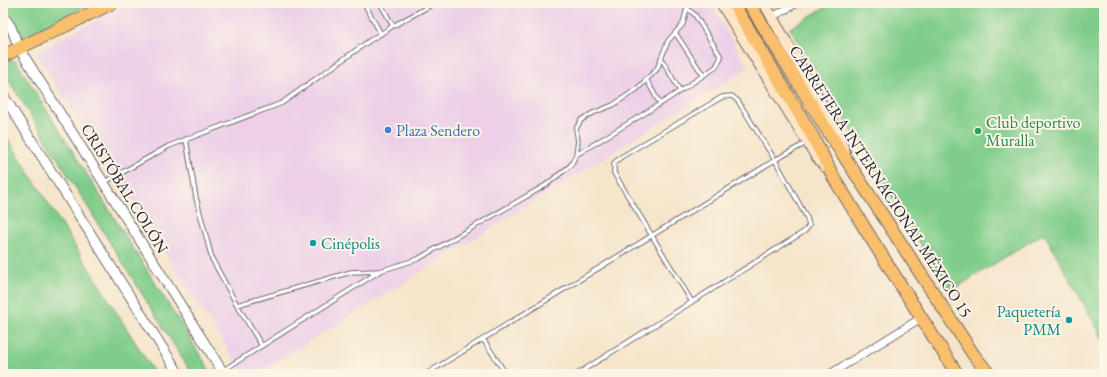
<svg xmlns="http://www.w3.org/2000/svg" width="1107" height="377" viewBox="0 0 1107 377" font-family="'EB Garamond',serif">
<style>
.built{fill:#edd0e8}
.green{fill:#80cd8b;stroke:#517863}
.lines{fill:none;stroke-linecap:round;stroke-linejoin:round}
.service-casing{stroke:#6c666d;stroke-width:5.5}
.minor-casing{stroke:#6c666d;stroke-width:9}
.tertiary-casing{stroke:#6c666d;stroke-width:11}
.secondary-casing{stroke:#6c666d;stroke-width:12}
.primary-casing{stroke:#6c666d;stroke-width:14}
.trunk-casing{stroke:#6c666d;stroke-width:14}
.service{stroke:#fff;stroke-width:3.5}
.minor{stroke:#fff;stroke-width:7}
.tertiary{stroke:#fff;stroke-width:9}
.secondary{stroke:#fde5c5;stroke-width:10}
.primary{stroke:#f9bf6d;stroke-width:12}
.trunk{stroke:#f9bf6d;stroke-width:12}
.shop-dot{fill:#3f7fe0;stroke:#fcf5e5;stroke-width:1.5}
.leisure-dot{fill:#2e9e5b;stroke:#fcf5e5;stroke-width:1.5}
.culture-dot{fill:#0f9aa8;stroke:#fcf5e5;stroke-width:1.5}
.labels{text-anchor:middle;stroke-width:4;stroke-linejoin:round;paint-order:stroke}
.leisure-label{font-size:16px;fill:#27864d;stroke:#fcf5e5;text-anchor:start}
.shop-label{font-size:16px;fill:#366cbe;stroke:#fcf5e5;text-anchor:start}
.street-label{font-size:16px;fill:#22223b;stroke:#fcf5e5}
.culture-label{font-size:16px;fill:#0d838f;stroke:#fcf5e5;text-anchor:start}
</style>
<rect width="100%" height="100%" fill="#fcf5e5"/>
<filter id="ink" filterUnits="userSpaceOnUse"><feTurbulence type="fractalNoise" baseFrequency=".025" numOctaves="2"/><feDisplacementMap in="SourceGraphic" scale="8" xChannelSelector="R" yChannelSelector="G"/><feConvolveMatrix kernelMatrix="1 2 1 2 8 2 1 2 1" color-interpolation-filters="sRGB"/></filter>
<filter id="wash" filterUnits="userSpaceOnUse"><feTurbulence type="fractalNoise" baseFrequency=".012" numOctaves="4" result="noise"/><feDisplacementMap in="SourceGraphic" scale="16" xChannelSelector="R" yChannelSelector="G"/><feGaussianBlur stdDeviation="0.9" result="paint"/><feColorMatrix in="noise" values="0 0 0 0 0 0 0 0 0 0 0 0 0 0 0 0 0 1.4 0 .05"/><feComposite in="paint" operator="in"/></filter>
<g filter="url(#wash)">
<rect width="100%" height="100%" fill="#f5e5cb"/>
<!-- built -->
<path class="built" d="M 128,3 L 710,3 L 748,68 L 257,374 L 244,374 L 35,53 Z"/>
<!-- green -->
<path class="green" d="M 13,3 L 92,3 L 21,38 L 4,8 Z
M 832,3 L 1104,3 L 1104,340 L 1044,233 L 949,292 L 790,28 Z
M 7,59 L 16,61 L 212,374 L 192,374 L 3,71 L 3,62 Z
M 3,131 L 155,374 L 3,374 Z"/>
</g>
<g filter="url(#ink)">
<g class="lines">
<!-- service casing -->
<g class="service-casing">
<path id="service" d="M 364,3 L 381,34
M 380,3 L 393,26
M 676,34 L 703,75
M 680,91 L 716,67 L 721,57 L 695,15 L 687,8
M 660,104 L 680,91 L 661,58
M 186,139 L 196,198 L 212,259 L 237,305 L 262,346
M 576,155 L 660,104 L 646,79
M 105,182 L 169,146 L 282,103 L 369,41 L 393,26 L 435,3
M 237,305 L 351,272 L 379,271
M 483,339 L 506,374
M 222,371 L 380,271 L 418,259 L 546,185 L 571,165 L 576,155 L 578,141 L 576,129 L 581,120 L 593,113 L 613,105 L 637,89 L 657,69 L 668,41 L 683,24 L 687,8 L 683,3
M 426,374 L 775,160 L 806,143
M 577,374 L 805,231 L 809,225 L 807,218 L 775,160 L 738,101 L 732,96 L 722,97 L 621,157 L 614,163 L 614,173 L 692,302"/>
</g>
<!-- minor casing -->
<g class="minor-casing">
<path id="minor" d="M 772,17 L 797,3
M 830,374 L 921,318"/>
</g>
<!-- tertiary casing -->
<g class="tertiary-casing">
<path id="tertiary" d="M 3,16 L 11,27 L 19,48 L 224,374
M 3,95 L 179,374"/>
</g>
<!-- secondary casing -->
<g class="secondary-casing">
<path id="secondary" d="M 721,3 L 816,156 L 825,167
M 764,3 L 835,127 L 845,152"/>
</g>
<!-- primary casing -->
<g class="primary-casing">
<path id="primary" d="M 3,56 L 112,3"/>
</g>
<!-- trunk casing -->
<g class="trunk-casing">
<path id="trunk" d="M 733,3 L 813,137 L 834,178 L 867,232 L 957,374
M 749,3 L 827,130 L 973,354 L 989,374"/>
</g>
<!-- service -->
<use href="#service" class="service"/>
<!-- minor -->
<use href="#minor" class="minor"/>
<!-- tertiary -->
<use href="#tertiary" class="tertiary"/>
<!-- secondary -->
<use href="#secondary" class="secondary"/>
<!-- primary -->
<use href="#primary" class="primary"/>
<!-- trunk -->
<use href="#trunk" class="trunk"/>
</g>
</g>
<!-- markers -->
<circle class="shop-dot" cx="388" cy="130" r="4"/>
<circle class="leisure-dot" cx="978" cy="131" r="4"/>
<g class="culture-dot">
<circle cx="313" cy="243" r="4"/>
<circle cx="1069" cy="320" r="4"/>
</g>
<g class="labels">
<!-- leisure labels -->
<g class="leisure-label">
<text x="986" y="128">Club deportivo<tspan x="986" dy="18">Muralla</tspan></text>
</g>
<!-- shop labels -->
<g class="shop-label">
<text x="396" y="136">Plaza Sendero</text>
</g>
<!-- street labels -->
<g class="street-label">
<text transform="translate(881 181) rotate(57)" y="6">CARRETERA INTERNACIONAL MÉXICO 15</text>
<text transform="translate(125 188) rotate(58)" y="6">CRISTÓBAL COLÓN</text>
</g>
<!-- culture labels -->
<g class="culture-label">
<text x="321" y="249">Cinépolis</text>
<text x="1061" y="317" text-anchor="end">Paquetería<tspan x="1061" dy="18">PMM</tspan></text>
</g>
</g>
<!-- margin -->
<rect width="1107" height="377" fill="none" stroke="#fcf5e5" stroke-width="16"/>
</svg>
